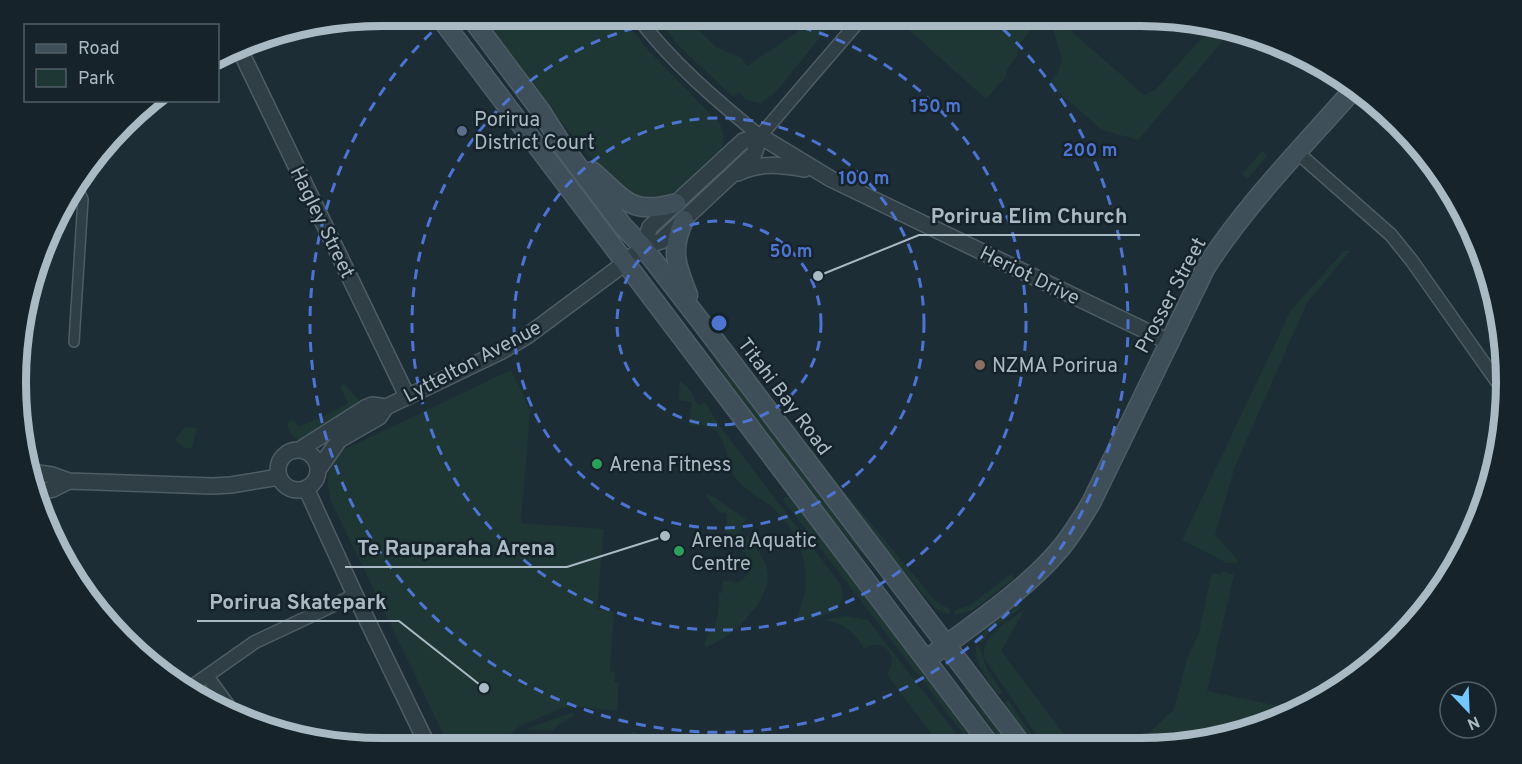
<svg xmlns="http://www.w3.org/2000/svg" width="1522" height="764" viewBox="0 0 1522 764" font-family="Overpass,sans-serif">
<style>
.green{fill:#1f3734}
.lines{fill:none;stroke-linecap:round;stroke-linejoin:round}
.pedestrian-casing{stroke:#4e5c65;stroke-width:12}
.minor-casing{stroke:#4e5c65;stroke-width:15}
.tertiary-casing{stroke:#4e5c65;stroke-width:18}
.secondary-casing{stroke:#4e5c65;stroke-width:21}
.pedestrian{stroke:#303e46;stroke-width:9}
.minor{stroke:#303e46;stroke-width:12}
.tertiary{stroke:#303e46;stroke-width:15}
.secondary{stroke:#3e4f5a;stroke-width:18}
.ring{fill:none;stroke:#4e74d1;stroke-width:3;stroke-dasharray:10 8}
.service-dot{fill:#5c6f8a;stroke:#16232b;stroke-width:2}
.education-dot{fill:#8d6e63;stroke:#16232b;stroke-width:2}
.leisure-dot{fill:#2e9e5b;stroke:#16232b;stroke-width:2}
.labels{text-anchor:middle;stroke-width:5;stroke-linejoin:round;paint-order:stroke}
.poi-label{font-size:20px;fill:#aabac4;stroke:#16232b;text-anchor:start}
.street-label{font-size:20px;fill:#aabac4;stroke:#16232b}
.rim{fill:none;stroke:#aabac4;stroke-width:8}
.centre{fill:#4e74d1;stroke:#16232b;stroke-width:3}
.ring-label{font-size:18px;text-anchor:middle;font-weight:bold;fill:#4e74d1;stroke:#16232b;stroke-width:5;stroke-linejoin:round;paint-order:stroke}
.leader{fill:none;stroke:#aabac4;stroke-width:2}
.callout-dot{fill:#aabac4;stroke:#16232b;stroke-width:2}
.callout-label{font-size:21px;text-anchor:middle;font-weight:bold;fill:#aabac4;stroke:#16232b;stroke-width:5;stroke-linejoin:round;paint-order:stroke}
</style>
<rect width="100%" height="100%" fill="#1d2d36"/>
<!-- green -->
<path class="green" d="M 479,15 L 621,15 L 647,49 L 720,124 C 725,136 725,144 718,155 L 681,187 L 664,199 L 653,202 L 632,197 L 603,172 L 548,106 Z
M 654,15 L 682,15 L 716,47 L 741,58 L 747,66 L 796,33 L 816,15 L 838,15 L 775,93 L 761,103 L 746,100 L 739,92 L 733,97 L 679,46 Z
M 882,15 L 1054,16 L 1144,95 L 1155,90 L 1211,28 L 1230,33 L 1138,140 L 1102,130 L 1049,84 L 1058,72 L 1062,59 L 1051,22 L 1046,17 L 1040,16 L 1032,23 L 1029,32 L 1018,47 L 1017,56 L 1006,70 L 1006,77 L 986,99 L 898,20 L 879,22 Z
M 1262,151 L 1267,156 L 1247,179 L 1242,174 Z
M 1344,251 L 1350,251 L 1307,303 L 1235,466 L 1215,535 L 1238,560 L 1237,563 L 1227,563 L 1182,540 L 1291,310 Z
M 711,350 L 872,562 L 870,563 L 817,502 L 736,396 L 710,351 Z
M 511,370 L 530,410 L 521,523 L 604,529 L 597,609 L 614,611 L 610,671 L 615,672 L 614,682 L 619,683 L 617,711 L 571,706 L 562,708 L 520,726 L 492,748 L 450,748 L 331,501 C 325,478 327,467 343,450 Z
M 680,380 L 691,391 L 696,403 L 700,405 L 705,402 L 719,425 L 842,586 L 843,598 L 837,611 L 804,621 L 796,619 C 815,581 805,538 774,509 C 763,499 748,492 738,481 C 724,465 728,431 708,426 C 702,425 695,426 689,425 L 692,402 L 678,400 Z
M 344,384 L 359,400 L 359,404 L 306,440 C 294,441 292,436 287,426 L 289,420 L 295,421 L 299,427 L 348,404 L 340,386 Z
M 185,427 L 197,428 L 192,448 L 184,448 L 175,440 Z
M 810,446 L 842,489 L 933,598 L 939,604 L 950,609 L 950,614 L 942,612 L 933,606 L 842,498 L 806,450 Z
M 704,493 C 721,498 731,511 746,519 L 740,530 C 769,559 780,580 750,614 C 738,628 723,640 706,647 L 704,645 L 710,629 L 714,629 L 718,614 L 719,593 L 722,593 L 723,581 L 733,581 L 736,583 C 761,572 749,546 725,543 L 727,514 L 718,511 Z
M 785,497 L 792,497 L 930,678 L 977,746 L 973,746 L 783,500 Z
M 1224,571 L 1234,575 L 1207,691 L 1299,710 L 1280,721 L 1188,746 L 1136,746 L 1174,709 L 1188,656 L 1199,633 L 1211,576 L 1215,573 L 1220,575 Z
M 1012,573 L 1014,579 L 971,611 L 955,615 L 955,610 L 969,606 Z
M 1017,605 L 1022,607 L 989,632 L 982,642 L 977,642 L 986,628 Z
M 1025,609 L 1001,651 L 1073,746 L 1044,746 L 984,658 C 980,635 1009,621 1025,609 Z
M 846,616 L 868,620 L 966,746 L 941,747 L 887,674 C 901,658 883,635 864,649 C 854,631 844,623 824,620 Z
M 976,645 L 980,648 L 986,667 L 1003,693 L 999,695 C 988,680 974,665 976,645 Z
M 966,687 L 1011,746 L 1005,746 L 964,688 Z
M 1008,700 L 1040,746 L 1033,746 L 1004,703 Z
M 571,713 L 576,715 L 561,723 L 552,731 L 526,729 Z
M 635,731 L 634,747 C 626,747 615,750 613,741 Z"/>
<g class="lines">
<!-- pedestrian casing -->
<g class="pedestrian-casing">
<path id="pedestrian" d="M 74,342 L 83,199 L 75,182"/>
</g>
<!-- minor casing -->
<g class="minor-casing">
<path id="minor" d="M 636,15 C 671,62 715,99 760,136 L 864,15
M 1298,153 L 1391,235 L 1412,261 L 1505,393
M 207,676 L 236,716
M 188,689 L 255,642 L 355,595"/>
</g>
<!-- tertiary casing -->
<g class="tertiary-casing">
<path id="tertiary" d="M 239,48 L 407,396
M 760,136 L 831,179 L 1169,342
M 738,173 C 761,162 781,165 805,169
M 643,247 L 650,227 L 743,141 L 760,136
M278 470a20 20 0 1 1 40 0a20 20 0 1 1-40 0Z
M 299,450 L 365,408 L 372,405 L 386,407
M 318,470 L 339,440 L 379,417 L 386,407 L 500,352 L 527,336 L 625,263 L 643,247 L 661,241 L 754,154 L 760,136
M 31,472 L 52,475 L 69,481 L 212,486 L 231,485 L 279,477
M 306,488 L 355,595 L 429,748
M 37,493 L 53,489 L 69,481"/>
</g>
<!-- secondary casing -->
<g class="secondary-casing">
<path id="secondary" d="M 438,15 L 991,746
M 469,15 L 540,110 L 565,149 L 623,226 L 643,247 L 698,318 L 1023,746
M 592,171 C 625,199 629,216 676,203
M 684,220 C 670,250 676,265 688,295
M 926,660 C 970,626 1025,591 1060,549 C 1072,535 1081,519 1091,503 L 1206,267 C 1247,203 1302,148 1352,91"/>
</g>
<!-- pedestrian -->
<use href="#pedestrian" class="pedestrian"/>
<!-- minor -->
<use href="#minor" class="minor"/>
<!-- tertiary -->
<use href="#tertiary" class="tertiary"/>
<!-- secondary -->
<use href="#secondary" class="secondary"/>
</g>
<!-- distance rings -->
<g class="ring">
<circle cx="719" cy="323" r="102"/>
<circle cx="719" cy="323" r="205"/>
<circle cx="719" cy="323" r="307"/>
<path d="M990 17A409 409 0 1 1 448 17"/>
</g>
<!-- markers -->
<circle class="service-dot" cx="462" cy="131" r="6"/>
<circle class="education-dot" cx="980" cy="365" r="6"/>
<g class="leisure-dot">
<circle cx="597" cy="464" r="6"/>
<circle cx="679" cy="551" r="6"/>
</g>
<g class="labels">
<!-- poi labels -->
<g class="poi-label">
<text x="474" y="126">Porirua<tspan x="474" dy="23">District Court</tspan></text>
<text x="992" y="372">NZMA Porirua</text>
<text x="609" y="471">Arena Fitness</text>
<text x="691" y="547">Arena Aquatic<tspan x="691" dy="23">Centre</tspan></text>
</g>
<!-- street labels -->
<g class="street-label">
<text transform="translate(323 222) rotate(64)" y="7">Hagley Street</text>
<text transform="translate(1030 275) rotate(26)" y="7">Heriot Drive</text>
<text transform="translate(1170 295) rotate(-62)" y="7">Prosser Street</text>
<text transform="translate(472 361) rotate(-28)" y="7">Lyttelton Avenue</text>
<text transform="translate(785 396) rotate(53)" y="7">Titahi Bay Road</text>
</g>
</g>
<!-- crop -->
<path d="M0 0H1522V764H0ZM382 26H1140A356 356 0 0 1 1496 382V382A356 356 0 0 1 1140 738H382A356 356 0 0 1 26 382V382A356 356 0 0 1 382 26Z" fill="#16232b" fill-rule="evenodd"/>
<path class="rim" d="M382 26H1140A356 356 0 0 1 1496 382V382A356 356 0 0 1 1140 738H382A356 356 0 0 1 26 382V382A356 356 0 0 1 382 26Z"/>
<circle cx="719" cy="323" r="9" class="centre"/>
<g class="ring-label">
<text x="936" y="112">150 m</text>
<text x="1090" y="156">200 m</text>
<text x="864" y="184">100 m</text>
<text x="791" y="257">50 m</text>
</g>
<!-- callouts -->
<path class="leader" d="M818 276L919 235H1140M665 536L567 567H345M484 688L399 621H197"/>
<g class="callout-dot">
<circle cx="818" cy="276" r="6"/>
<circle cx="665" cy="536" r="6"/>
<circle cx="484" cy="688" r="6"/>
</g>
<g class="callout-label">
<text x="1029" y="223">Porirua Elim Church</text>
<text x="456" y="555">Te Rauparaha Arena</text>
<text x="298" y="609">Porirua Skatepark</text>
</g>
<!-- legend -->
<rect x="24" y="24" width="195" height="78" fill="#16232b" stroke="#515f68" stroke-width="1.5"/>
<rect x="36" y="44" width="30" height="9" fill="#3e4f5a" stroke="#515f68" stroke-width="1.5"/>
<text x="78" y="54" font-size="18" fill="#aabac4">Road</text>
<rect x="36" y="69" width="30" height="18" fill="#1f3734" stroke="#515f68" stroke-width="1.5"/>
<text x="78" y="84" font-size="18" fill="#aabac4">Park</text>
<!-- north arrow -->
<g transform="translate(1468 710) rotate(157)"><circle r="28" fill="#16232b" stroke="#515f68" stroke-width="1.5"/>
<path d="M0-4.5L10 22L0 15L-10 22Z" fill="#74c8ff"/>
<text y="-9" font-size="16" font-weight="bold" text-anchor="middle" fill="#aabac4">N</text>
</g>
</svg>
